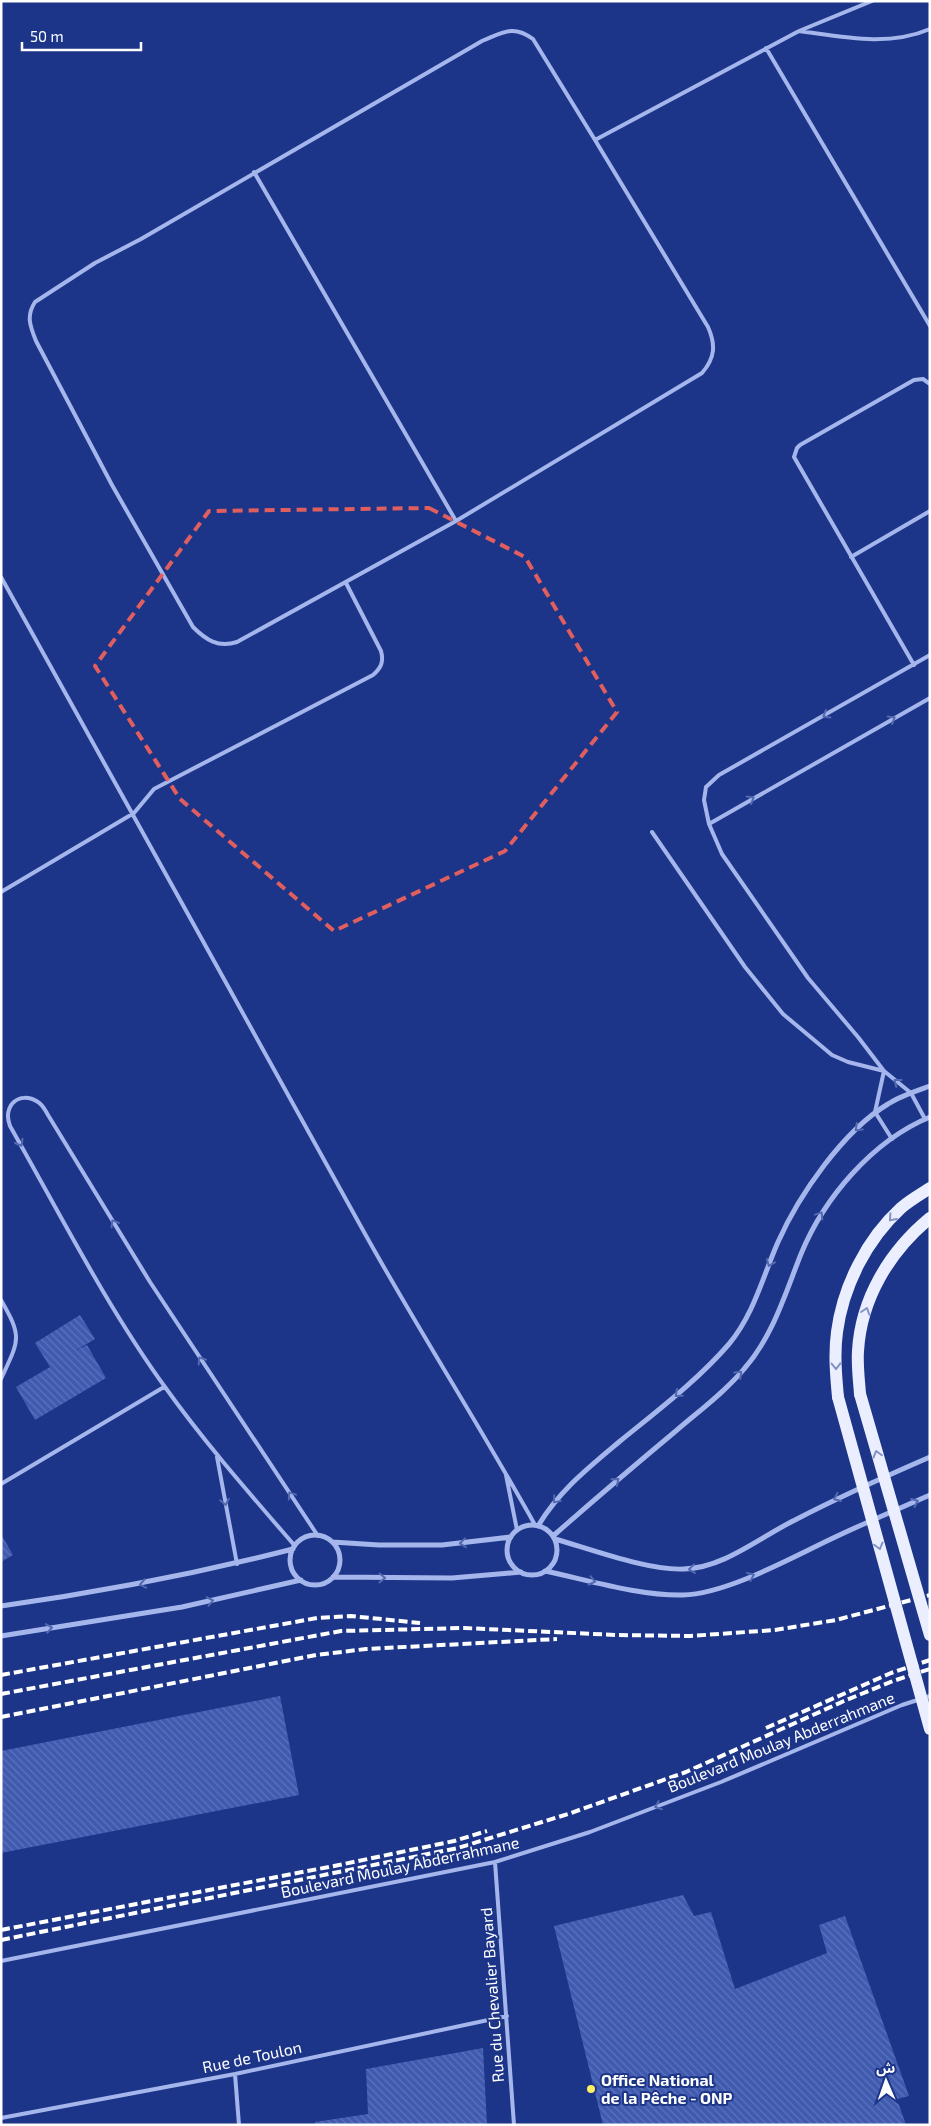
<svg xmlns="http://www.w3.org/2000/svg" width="931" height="2126" viewBox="0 0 931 2126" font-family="'Exo 2','Noto Sans Arabic',sans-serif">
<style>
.building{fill:url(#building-back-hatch)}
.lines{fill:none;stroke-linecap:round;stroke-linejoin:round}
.service{stroke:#a5b6ec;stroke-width:4}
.minor{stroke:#a5b6ec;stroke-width:5}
.primary{stroke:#eaeeff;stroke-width:12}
.rail{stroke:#fff;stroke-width:4;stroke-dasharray:9 4;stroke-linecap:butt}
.primary-bridge{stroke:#eaeeff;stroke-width:12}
.oneway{stroke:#5369b0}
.oneway2{stroke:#8392c4}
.marked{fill:none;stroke:#e05e5e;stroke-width:4;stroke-dasharray:10 6;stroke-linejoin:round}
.poi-dot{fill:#fcf063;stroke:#1c3588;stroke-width:2}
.labels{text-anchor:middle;stroke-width:4;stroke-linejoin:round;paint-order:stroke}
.street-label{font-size:16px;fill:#fff;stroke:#1c3588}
.poi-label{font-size:16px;font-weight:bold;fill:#fff;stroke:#1c3588;text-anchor:start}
</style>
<defs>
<pattern id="building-back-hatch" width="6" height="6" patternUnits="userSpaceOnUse" patternTransform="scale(1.25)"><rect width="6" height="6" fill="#405aaf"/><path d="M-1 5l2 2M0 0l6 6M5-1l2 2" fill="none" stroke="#5d73bb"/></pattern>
</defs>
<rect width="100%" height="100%" fill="#1c3588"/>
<!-- building -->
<path class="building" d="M 80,1315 L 95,1339 L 75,1351 L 87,1345 L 106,1378 L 35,1420 L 16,1387 L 50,1367 L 35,1343 Z
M 1,1534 L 13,1555 L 1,1562 Z
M 280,1696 L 299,1795 L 1,1853 L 1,1751 Z
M 683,1895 L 694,1916 L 711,1912 L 735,1989 L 827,1953 L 819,1925 L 845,1916 L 909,2096 L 897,2099 L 906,2125 L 603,2125 L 554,1926 Z
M 483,2048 L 487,2125 L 316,2125 L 315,2122 L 368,2114 L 366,2069 Z"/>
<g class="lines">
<!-- service -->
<path class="service" d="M 799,31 C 843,37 888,47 930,29
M 766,48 L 930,326
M 254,172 L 456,521 L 702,373 C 715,358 716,345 708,327 L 595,140
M 456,521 L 237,642 C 218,648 206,640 193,627 L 112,485 L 36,341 C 30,326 26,316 35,302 L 95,263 L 141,239 L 482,41 C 502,33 513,24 533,39 L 595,140 L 799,31 L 872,1
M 851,557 L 930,511
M 1,577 C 124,795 242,1014 364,1232 C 419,1331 480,1426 535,1525
M 914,665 L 794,457 L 797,448 L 800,445 L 914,380 L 923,379 L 930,384
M 709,824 L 930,698
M 652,832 L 745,967 L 783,1014 L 832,1055 L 848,1062 L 884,1071
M 1,892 L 134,813 L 154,789 L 373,675 C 381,668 384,662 381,651 L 346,583
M 884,1071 L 875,1112 L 892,1139
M 925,1119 L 911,1093 L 884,1071 L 858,1037 L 808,978 L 722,854 L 709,824 L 704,800 L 706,787 L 719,775 L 930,655
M 1,1300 C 23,1338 19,1340 1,1379
M 217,1457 L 237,1564
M 506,1475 L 517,1530
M 1,1484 L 164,1387
M 295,1546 C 250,1494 205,1443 165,1387 C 107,1307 59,1212 10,1126 C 2,1106 19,1090 38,1102 C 43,1105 45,1110 48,1115 L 150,1282 L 318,1536
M 495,1862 L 514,2125
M 1,1961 L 495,1862 L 590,1832 L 721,1782 L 902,1705 L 930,1696
M 235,2074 L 239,2125
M 1,2118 L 235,2074 L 507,2016"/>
<!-- minor -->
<path class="minor" d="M507 1550a25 25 0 1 1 50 0a25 25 0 1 1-50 0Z
M 538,1526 C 559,1491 588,1468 619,1442 C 657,1411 697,1381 729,1344 C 754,1314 763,1276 778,1242 C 799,1195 843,1131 888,1104 C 900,1096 916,1091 930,1086
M290 1560a25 25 0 1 1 50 0a25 25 0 1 1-50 0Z
M 553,1536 C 594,1500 635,1465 677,1430 C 699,1411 725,1392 744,1369 C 773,1336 785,1294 801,1254 C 824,1198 872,1141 930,1117
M 555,1539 C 590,1549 649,1571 684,1569 C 724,1568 760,1537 795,1520 C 839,1497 884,1477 930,1457
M 332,1542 L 379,1545 L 442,1545 L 511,1537
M 545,1571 C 588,1580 640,1596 683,1595 C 726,1594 789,1559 829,1540 C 862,1524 896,1510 930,1495
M 333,1577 L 452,1578 L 521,1572
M 1,1606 C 101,1592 195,1574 293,1549
M 1,1636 L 182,1607 L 301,1580"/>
<!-- primary -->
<path class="primary" d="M 860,1394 C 859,1380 857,1365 858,1351 C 861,1298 890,1251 930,1218
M 838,1397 C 836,1376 834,1354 837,1332 C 843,1286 867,1239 901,1208 C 910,1200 921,1194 930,1188"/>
<!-- rail -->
<path class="rail" d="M 1,1675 L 317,1618 L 351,1616 L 420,1623
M 1,1694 L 341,1631 L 464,1628 L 617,1635 L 690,1636 L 775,1630 L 836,1620 L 930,1595
M 1,1717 L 316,1655 L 366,1649 L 557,1639
M 766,1728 L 891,1673 L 930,1660
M 1,1930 L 339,1865 L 454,1841 L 487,1831
M 1,1940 L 458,1848 L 568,1814 L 686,1772 L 844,1701 L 893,1681 L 930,1669"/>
<!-- primary-bridge -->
<path class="primary-bridge" d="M 860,1394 L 930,1635
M 838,1397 L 930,1729"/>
</g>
<!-- one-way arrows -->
<defs><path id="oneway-chevron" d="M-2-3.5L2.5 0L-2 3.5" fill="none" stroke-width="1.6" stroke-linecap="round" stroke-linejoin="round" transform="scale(1.25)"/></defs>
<g class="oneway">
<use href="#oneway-chevron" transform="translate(826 715) rotate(150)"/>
<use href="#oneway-chevron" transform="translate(892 719) rotate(-30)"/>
<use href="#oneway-chevron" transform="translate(751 799) rotate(-30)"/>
<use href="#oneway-chevron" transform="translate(897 1082) rotate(-142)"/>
<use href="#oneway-chevron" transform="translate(858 1128) rotate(137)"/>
<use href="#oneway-chevron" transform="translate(20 1143) rotate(60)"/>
<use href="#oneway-chevron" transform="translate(820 1215) rotate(-56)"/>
<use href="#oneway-chevron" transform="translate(114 1223) rotate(-121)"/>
<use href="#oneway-chevron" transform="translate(770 1263) rotate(112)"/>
<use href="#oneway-chevron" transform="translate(201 1360) rotate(-123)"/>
<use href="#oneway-chevron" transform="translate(739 1374) rotate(-44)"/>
<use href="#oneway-chevron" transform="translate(678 1394) rotate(139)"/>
<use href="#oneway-chevron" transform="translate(616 1481) rotate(-39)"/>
<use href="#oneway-chevron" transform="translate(291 1495) rotate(-124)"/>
<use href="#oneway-chevron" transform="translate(837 1498) rotate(155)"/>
<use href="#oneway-chevron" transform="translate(556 1500) rotate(130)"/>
<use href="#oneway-chevron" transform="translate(225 1502) rotate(80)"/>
<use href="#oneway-chevron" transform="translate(915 1502) rotate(-24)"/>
<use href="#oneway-chevron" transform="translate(463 1543) rotate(174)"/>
<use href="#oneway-chevron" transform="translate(692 1569) rotate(173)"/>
<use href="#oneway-chevron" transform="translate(751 1576) rotate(-22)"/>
<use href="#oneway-chevron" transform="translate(382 1578) rotate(1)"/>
<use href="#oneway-chevron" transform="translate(592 1581) rotate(12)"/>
<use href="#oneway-chevron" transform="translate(143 1584) rotate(169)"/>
<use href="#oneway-chevron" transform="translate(210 1601) rotate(-12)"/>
<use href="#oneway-chevron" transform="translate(49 1628) rotate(-9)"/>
<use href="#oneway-chevron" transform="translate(658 1806) rotate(159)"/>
</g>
<g class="oneway2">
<use href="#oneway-chevron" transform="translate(892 1218) rotate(132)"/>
<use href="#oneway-chevron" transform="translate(866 1311) rotate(-72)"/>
<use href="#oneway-chevron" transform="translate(836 1366) rotate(89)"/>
<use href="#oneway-chevron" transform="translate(877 1454) rotate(-106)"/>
<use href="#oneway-chevron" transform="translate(879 1546) rotate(75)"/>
</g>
<!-- marked area -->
<path class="marked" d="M 429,508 L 525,557 L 617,712 L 505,851 L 334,931 L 180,799 L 95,666 L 209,511 Z"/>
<!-- markers -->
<circle class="poi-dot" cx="591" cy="2089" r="5"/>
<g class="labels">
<!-- street labels -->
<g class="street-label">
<text transform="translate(781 1742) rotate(-22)" y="6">Boulevard Moulay Abderrahmane</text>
<text transform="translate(400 1867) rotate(-12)" y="6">Boulevard Moulay Abderrahmane</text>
<text transform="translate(492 1995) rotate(-94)" y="6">Rue du Chevalier Bayard</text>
<text transform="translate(252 2057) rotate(-12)" y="6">Rue de Toulon</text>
</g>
<!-- poi labels -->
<g class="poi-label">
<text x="601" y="2086">Office National<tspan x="601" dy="18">de la Pêche - ONP</tspan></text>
</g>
</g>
<!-- border -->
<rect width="931" height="2126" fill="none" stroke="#ffffff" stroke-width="5"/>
<!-- north arrow -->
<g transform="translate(886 2081) rotate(358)" stroke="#1c3588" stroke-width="4" paint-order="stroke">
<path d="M0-4L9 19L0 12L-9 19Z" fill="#ffffff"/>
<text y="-8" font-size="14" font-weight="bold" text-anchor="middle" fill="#ffffff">ش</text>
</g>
<!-- scale -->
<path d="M22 42v8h119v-8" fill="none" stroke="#ffffff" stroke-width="2.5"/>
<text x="30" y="42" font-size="15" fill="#ffffff" stroke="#1c3588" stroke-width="4" paint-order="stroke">50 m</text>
</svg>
